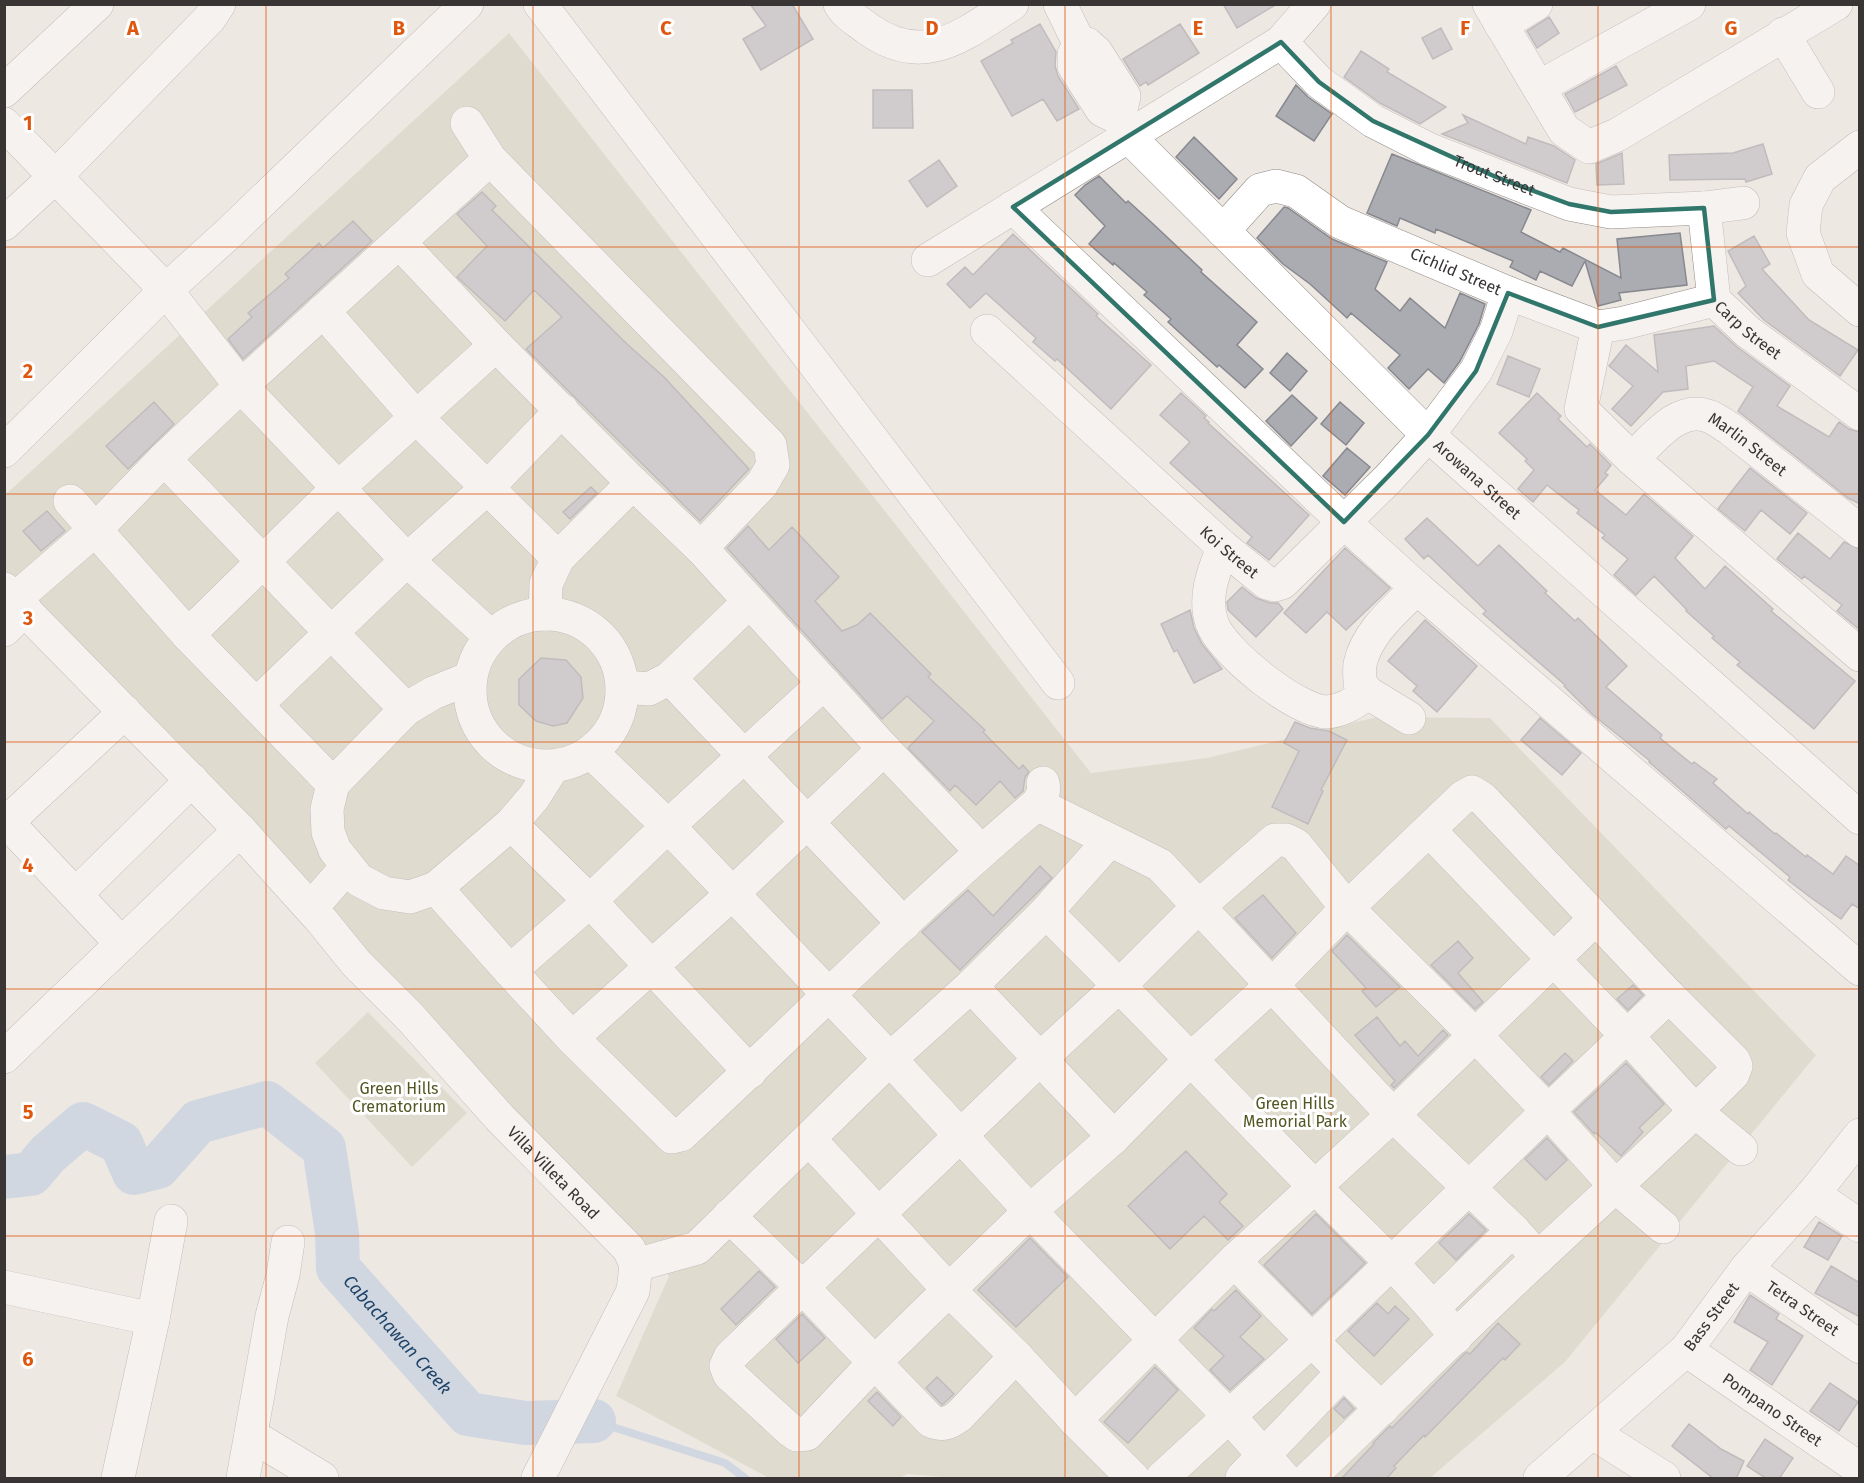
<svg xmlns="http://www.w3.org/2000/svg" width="1864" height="1483" viewBox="0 0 1864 1483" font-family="'Fira Sans',sans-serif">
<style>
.green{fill:#cccfb7}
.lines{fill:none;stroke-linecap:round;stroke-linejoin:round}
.stream{stroke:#acc4de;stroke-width:8}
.river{stroke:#acc4de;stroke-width:44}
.building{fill:#ababb2;stroke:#88888f;stroke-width:1.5}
.minor-casing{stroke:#918b87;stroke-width:34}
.minor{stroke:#fff;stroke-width:33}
.marked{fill:none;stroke:#31766b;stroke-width:4.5;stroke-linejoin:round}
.grid{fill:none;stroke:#df570e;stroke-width:1.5;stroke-opacity:0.55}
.labels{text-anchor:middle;stroke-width:6;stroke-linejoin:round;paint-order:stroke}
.street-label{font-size:16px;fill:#383534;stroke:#fff}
.park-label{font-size:16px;fill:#525621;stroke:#fff}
.water-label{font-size:18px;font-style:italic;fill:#1f4468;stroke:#fff}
.grid-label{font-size:20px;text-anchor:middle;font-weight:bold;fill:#df570e;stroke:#fff;stroke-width:6;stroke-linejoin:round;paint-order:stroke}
</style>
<rect width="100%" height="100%" fill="#eee8e3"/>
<!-- green -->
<path class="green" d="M 509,33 L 1091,773 L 1207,758 L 1377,717 L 1490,718 L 1816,1055 L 1565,1362 L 1430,1478 L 954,1478 L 907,1474 L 900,1478 L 769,1478 L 616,1396 L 669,1276 L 5,586 L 5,495 Z
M 368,1012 L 467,1113 L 412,1167 L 315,1063 Z"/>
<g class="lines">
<!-- stream -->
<path class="stream" d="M 594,1421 L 725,1463 L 745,1478"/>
<!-- river -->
<path class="river" id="s1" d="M 4,1177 L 31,1174 L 48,1154 L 83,1124 L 121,1143 L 134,1173 L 158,1167 L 198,1122 L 267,1103 L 324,1148 L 337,1233 L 338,1268 L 468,1414 L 525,1423 L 594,1421"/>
</g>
<!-- building -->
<path class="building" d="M 750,4 L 792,4 L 813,39 L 761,70 L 743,39 L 766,26 Z
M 1223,4 L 1277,4 L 1237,28 Z
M 1549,17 L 1559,33 L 1537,48 L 1527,31 Z
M 1040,24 L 1056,52 L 1055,66 L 1058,76 L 1079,109 L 1057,121 L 1043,99 L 1012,116 L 981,61 L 1013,43 L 1011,40 Z
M 1180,24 L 1199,53 L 1148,85 L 1146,82 L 1140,86 L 1123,59 Z
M 1441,28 L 1452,49 L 1433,59 L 1422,38 Z
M 1361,51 L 1389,69 L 1387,72 L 1446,107 L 1420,124 L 1380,103 L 1344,77 Z
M 1616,66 L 1627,85 L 1575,112 L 1565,94 Z
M 1296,85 L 1308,97 L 1332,114 L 1314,141 L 1276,116 Z
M 873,90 L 912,90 L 913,128 L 873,128 Z
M 1463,115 L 1526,144 L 1528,137 L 1554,146 L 1575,160 L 1567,183 L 1442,134 L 1468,123 Z
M 1194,137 L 1237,179 L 1219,199 L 1176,157 Z
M 1763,144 L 1772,174 L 1746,182 L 1745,179 L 1670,180 L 1669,155 L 1733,153 Z
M 1622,153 L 1624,184 L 1597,185 L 1596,164 Z
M 1392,154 L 1531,210 L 1521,232 L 1560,252 L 1563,248 L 1621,278 L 1617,239 L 1680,233 L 1687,285 L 1619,293 L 1621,300 L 1598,306 L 1585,261 L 1572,286 L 1540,271 L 1536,280 L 1510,267 L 1513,261 L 1436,229 L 1435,233 L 1400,218 L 1397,226 L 1367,213 Z
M 939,160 L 957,186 L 927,207 L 909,181 Z
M 1099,176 L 1126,203 L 1128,201 L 1151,222 L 1202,270 L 1201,272 L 1257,322 L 1237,345 L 1263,369 L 1245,388 L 1219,365 L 1217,367 L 1168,322 L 1171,319 L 1144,295 L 1147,292 L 1114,263 L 1113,265 L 1089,244 L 1105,226 L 1075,195 L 1085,185 Z
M 482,192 L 496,206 L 492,210 L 627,344 L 664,377 L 749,469 L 700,521 L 526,349 L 562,317 L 534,290 L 505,321 L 457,277 L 487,246 L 457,214 Z
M 1284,207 L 1288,208 L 1332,239 L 1387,262 L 1375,289 L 1400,311 L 1410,298 L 1445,328 L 1460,293 L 1485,304 L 1479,324 L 1460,361 L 1444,383 L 1428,369 L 1409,389 L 1388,368 L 1400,355 L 1351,313 L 1347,318 L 1310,284 L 1283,264 L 1257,238 Z
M 353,221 L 372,241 L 243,359 L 228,339 L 252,317 L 248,313 L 289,278 L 285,274 L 319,243 L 323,248 Z
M 1013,234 L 1098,314 L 1096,316 L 1151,365 L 1111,409 L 1057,359 L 1055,361 L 1033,342 L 1036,338 L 986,293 L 970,308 L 947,284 L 965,267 L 973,275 Z
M 1754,236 L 1770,264 L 1762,269 L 1809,320 L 1858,350 L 1840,376 L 1764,320 L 1738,293 L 1746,286 L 1728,251 Z
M 1714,326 L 1737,347 L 1790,386 L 1777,406 L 1829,437 L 1839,422 L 1849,429 L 1860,432 L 1860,504 L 1848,498 L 1738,411 L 1753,387 L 1714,361 L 1686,366 L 1688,389 L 1663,392 L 1631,426 L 1612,409 L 1633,386 L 1609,366 L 1626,345 L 1658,372 L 1654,335 Z
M 1287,353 L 1307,371 L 1290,391 L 1270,373 Z
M 1508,356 L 1540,369 L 1529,397 L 1497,384 Z
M 1181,393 L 1206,416 L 1204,418 L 1209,422 L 1208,423 L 1309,515 L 1269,560 L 1247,543 L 1252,537 L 1170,463 L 1190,442 L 1160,415 Z
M 1537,393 L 1561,416 L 1558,419 L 1587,447 L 1590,444 L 1611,465 L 1605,473 L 1608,475 L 1595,490 L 1626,515 L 1644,494 L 1693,536 L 1675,558 L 1705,589 L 1725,566 L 1773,609 L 1771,611 L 1855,681 L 1814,729 L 1737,665 L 1740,662 L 1712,638 L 1714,636 L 1686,611 L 1687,610 L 1654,576 L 1636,595 L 1614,575 L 1628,559 L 1602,538 L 1605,535 L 1577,513 L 1579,510 L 1547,485 L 1533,502 L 1518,489 L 1534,470 L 1525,461 L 1527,459 L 1499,433 Z
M 1292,395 L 1317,418 L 1291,446 L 1266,421 Z
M 154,402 L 174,424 L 128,469 L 106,446 Z
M 1340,402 L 1364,423 L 1346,445 L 1321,424 Z
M 1347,448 L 1370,467 L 1345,495 L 1323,476 Z
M 1750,468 L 1807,513 L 1790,534 L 1761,510 L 1745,531 L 1718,509 Z
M 591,487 L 597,493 L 570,519 L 563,512 Z
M 47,511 L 65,531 L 41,551 L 23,531 Z
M 1427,518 L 1478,566 L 1499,545 L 1547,591 L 1545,593 L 1575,621 L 1578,618 L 1627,666 L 1606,687 L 1662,735 L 1660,738 L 1692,764 L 1694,762 L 1717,779 L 1713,783 L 1748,814 L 1749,812 L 1775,834 L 1776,833 L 1806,857 L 1807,855 L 1833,874 L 1846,856 L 1860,866 L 1860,909 L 1852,904 L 1841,919 L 1810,897 L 1788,880 L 1790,877 L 1729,826 L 1726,829 L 1649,762 L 1650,761 L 1592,714 L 1564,686 L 1565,685 L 1483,614 L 1486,611 L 1428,555 L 1424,559 L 1405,539 Z
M 748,526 L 769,550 L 792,527 L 839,577 L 815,601 L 842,631 L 857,625 L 870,613 L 931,674 L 928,677 L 985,730 L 983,732 L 1019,769 L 1023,765 L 1029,772 L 1025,777 L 1023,791 L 1015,798 L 1000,781 L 976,805 L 955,785 L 950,791 L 908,748 L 934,721 L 907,696 L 882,719 L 727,548 Z
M 1798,533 L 1830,559 L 1844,542 L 1860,549 L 1860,630 L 1837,611 L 1842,605 L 1804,576 L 1802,579 L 1777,559 Z
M 1345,548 L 1390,588 L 1346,630 L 1327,612 L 1306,633 L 1284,613 Z
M 1242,587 L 1256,598 L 1270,603 L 1278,603 L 1283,609 L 1256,637 L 1228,610 L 1227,602 Z
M 1190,610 L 1194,628 L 1202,644 L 1222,669 L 1194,683 L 1177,650 L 1174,652 L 1161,624 Z
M 1425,620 L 1477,666 L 1437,712 L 1413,691 L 1417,686 L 1388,661 Z
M 541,658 L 566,660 L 581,677 L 583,698 L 567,723 L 553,726 L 536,721 L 519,705 L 519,679 Z
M 1540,718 L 1581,753 L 1562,775 L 1521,740 Z
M 1295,722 L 1310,728 L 1329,731 L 1347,740 L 1321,790 L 1323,791 L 1308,824 L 1272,807 L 1299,751 L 1284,743 Z
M 1040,866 L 1052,878 L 960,970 L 922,932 L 968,890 L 993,916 Z
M 1263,895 L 1296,933 L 1272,958 L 1235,918 Z
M 1347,935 L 1400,987 L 1376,1007 L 1362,991 L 1366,988 L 1332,951 Z
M 1458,941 L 1473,958 L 1458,973 L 1483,1002 L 1475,1009 L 1431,965 Z
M 1633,985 L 1643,995 L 1628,1010 L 1617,999 Z
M 1377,1017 L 1400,1046 L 1405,1041 L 1418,1056 L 1443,1030 L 1448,1035 L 1394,1088 L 1391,1085 L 1395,1081 L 1355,1035 Z
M 1565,1053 L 1573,1061 L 1549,1085 L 1541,1077 Z
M 1626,1063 L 1664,1104 L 1639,1128 L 1643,1132 L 1621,1156 L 1595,1132 L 1594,1134 L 1574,1112 Z
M 1547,1138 L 1567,1160 L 1546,1180 L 1525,1159 Z
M 1186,1151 L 1227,1194 L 1219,1202 L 1243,1226 L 1228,1240 L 1204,1216 L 1170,1249 L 1128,1206 Z
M 1316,1214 L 1365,1263 L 1312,1314 L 1264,1265 Z
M 1469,1214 L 1486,1230 L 1456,1260 L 1439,1243 Z
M 1819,1222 L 1842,1236 L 1828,1260 L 1804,1247 Z
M 1030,1238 L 1068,1277 L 1016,1327 L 978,1290 Z
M 1831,1266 L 1860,1283 L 1860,1317 L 1815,1293 Z
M 759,1271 L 775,1287 L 736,1325 L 721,1309 Z
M 1236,1290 L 1261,1316 L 1240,1337 L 1264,1359 L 1230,1390 L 1210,1370 L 1224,1356 L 1194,1328 L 1212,1309 L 1214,1311 Z
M 1750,1295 L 1779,1314 L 1776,1319 L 1803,1336 L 1772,1385 L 1750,1370 L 1768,1342 L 1734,1322 Z
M 1377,1303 L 1388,1314 L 1395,1306 L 1409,1319 L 1374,1356 L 1348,1331 Z
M 802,1314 L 825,1338 L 798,1363 L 776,1339 Z
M 1498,1323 L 1520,1344 L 1505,1360 L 1503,1358 L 1425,1437 L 1424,1435 L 1394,1466 L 1396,1468 L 1386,1479 L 1341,1479 L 1374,1444 L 1373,1443 L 1390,1426 L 1392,1428 L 1465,1353 L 1467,1352 L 1470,1354 Z
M 1155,1367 L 1178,1390 L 1128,1443 L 1104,1422 Z
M 937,1377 L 954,1394 L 942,1405 L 926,1388 Z
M 1830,1383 L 1858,1402 L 1839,1431 L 1810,1411 Z
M 877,1392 L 901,1417 L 893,1426 L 868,1401 Z
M 1344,1398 L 1354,1409 L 1344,1418 L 1334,1409 Z
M 1689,1424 L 1721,1449 L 1744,1461 L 1736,1479 L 1714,1479 L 1672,1446 Z
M 1765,1439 L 1793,1458 L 1779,1479 L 1767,1479 L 1747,1466 Z"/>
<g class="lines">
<!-- minor casing -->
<g class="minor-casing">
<g id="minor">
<path d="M 540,4 L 1058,683"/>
<path d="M 840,4 C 846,15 858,21 868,29 C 924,69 963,35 1012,4"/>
<path d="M 1060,4 L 1080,45"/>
<path d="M 1489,4 L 1564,130 L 1589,147 L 1617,135 L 1836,4"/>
<path d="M 1501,25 L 1536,4"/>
<path d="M 1783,34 L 1818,92"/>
<path id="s2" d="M 1281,42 L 1319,82 L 1373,121 L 1428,149 L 1569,204 L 1611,212 L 1704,208 L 1743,203"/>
<path d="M 1080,45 L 1087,44 L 1096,52 L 1124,96 L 1119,118"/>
<path d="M 1080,45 L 1074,54 L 1074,66 L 1102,110 L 1119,118"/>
<path d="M 1539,87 L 1689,4"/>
<path d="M 4,91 L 97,4"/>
<path id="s3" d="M 1119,118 L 1129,137 L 1428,435 L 1860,818"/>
<path d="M 467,123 L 490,159 L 770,445 L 773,465 L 762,484 L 701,548"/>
<path d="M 4,124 L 166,290 L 241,386 L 407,560 L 490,636"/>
<path d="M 1860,147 L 1820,178 L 1806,205 L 1803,233 L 1818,274 L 1860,310"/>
<path d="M 1013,207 L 1344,522 L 1417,588 L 1860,969"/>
<path id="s4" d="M 1704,208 L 1714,300 L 1748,332 L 1860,414"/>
<path d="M 4,224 L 56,176 L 209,19 L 219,4"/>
<path id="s5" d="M 1223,231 L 1260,190 L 1276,186 L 1296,191 L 1340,222 L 1508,293 L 1598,327 L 1624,323 L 1714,300"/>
<path d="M 399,242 L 496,345 L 633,483 L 701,548 L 884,749 L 981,851"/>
<path d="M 928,260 L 1281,42 L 1314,4"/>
<path d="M 323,311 L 416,417 L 558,558"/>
<path d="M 1598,327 L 1581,409 L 1632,459 L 1860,655"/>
<path id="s6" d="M 987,331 L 1223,547 L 1267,583 L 1275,585 L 1282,583 L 1388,479 L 1428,435 L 1476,371 L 1496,331 L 1508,293"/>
<path d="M 4,451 L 166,290 L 230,232 L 467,4"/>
<path d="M 164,459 C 245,542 324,627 406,709"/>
<path id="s7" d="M 1632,459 C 1652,441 1677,405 1708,416 C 1715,418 1722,424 1729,428 L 1860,531"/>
<path d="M 70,501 L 188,635 L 333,784"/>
<path d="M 1223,547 C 1214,571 1203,597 1212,623 C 1221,651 1297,712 1327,712 C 1343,711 1355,702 1368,693"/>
<path id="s8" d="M 4,589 L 240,830 L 322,921 L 356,963 L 410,1017 L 499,1117 L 629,1249 L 636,1265 L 633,1291 L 538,1478"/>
<path d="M 15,599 L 96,529 L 164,459 L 241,386 L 490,159"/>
<path d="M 545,614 L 546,584 L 558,558 L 633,483"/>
<circle cx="546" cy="690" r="76"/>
<path d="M 4,630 L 25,609"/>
<path d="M 188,635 L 338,488 L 496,345"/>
<path d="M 470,678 L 433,693 L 406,709 L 333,784 L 327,809 L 328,832 L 335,850 L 359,880 L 384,893 L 410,897 L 436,888 L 510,971 L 572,1038 L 672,1137 L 681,1135 C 800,1026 913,908 1037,804 C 1042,797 1045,792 1043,783"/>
<path d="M 670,678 L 904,924"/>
<path d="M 623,687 L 649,689 L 670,678 L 749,602"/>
<path d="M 256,705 L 407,560 L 487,488 L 562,410"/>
<path d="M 1409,718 L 1368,693 L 1360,683 C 1360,677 1359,670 1360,664 C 1367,632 1396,609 1417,588"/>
<path d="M 591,752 L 668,826 L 890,1059 L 1030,1211 L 1229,1416 L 1284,1478"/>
<path d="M 1037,804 L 1160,865 L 1393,1115 L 1513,1230 L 1538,1258"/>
<path d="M 4,819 L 122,944"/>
<path d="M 511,824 L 590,901 L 750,1072"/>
<path d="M 4,825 L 125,712"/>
<path d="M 1430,831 L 1628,1037 L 1696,1112 L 1741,1149"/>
<path d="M 436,888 L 511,824 L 534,797 L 553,767"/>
<path d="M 76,894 L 192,780"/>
<path d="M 311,908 L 347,867"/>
<path d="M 1046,912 C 1136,1001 1223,1094 1313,1185 C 1362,1235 1414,1281 1456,1337"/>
<path d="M 510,971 L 590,901 L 668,826 L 824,683"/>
<path d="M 971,986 L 1114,1137"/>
<path d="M 572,1038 L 732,894 L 884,749"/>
<path d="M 4,1057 L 240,830"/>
<path d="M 809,1139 L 949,1290 L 1016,1356 L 1075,1420 L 1133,1478"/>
<path d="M 1813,1194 L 1860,1226"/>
<path d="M 729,1216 L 803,1288 L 931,1421 C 943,1426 949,1423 959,1416 L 1016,1356"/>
<path d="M 1234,1261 L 1343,1372 L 1382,1409"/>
<path d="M 636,1265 L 697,1248 L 890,1059 L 971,986 L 1046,912 L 1109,841"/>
<path id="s9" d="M 1746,1269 L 1860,1347"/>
<path d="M 4,1287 L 153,1319"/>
<path d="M 1434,1307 L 1513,1230"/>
<path id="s10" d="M 1686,1350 L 1860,1469"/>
<path d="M 1075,1420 L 1234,1261 L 1393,1115 L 1595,919"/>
<path d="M 1593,1433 L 1664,1478"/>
<path d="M 251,1435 L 322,1478"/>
<path d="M 118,1478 L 153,1319 L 171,1221"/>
<path d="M 243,1478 L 272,1316 L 283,1275 L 288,1242"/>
<path d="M 1162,1478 L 1312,1340 L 1548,1111 L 1669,996"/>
<path d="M 1242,1478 L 1343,1372"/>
<path d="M 1309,1478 C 1386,1405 1460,1330 1538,1258 C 1603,1197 1670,1138 1733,1074 L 1736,1066 L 1734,1061 L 1669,996 L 1483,799 L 1472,792 L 1463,797 L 1347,908 L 1273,984 L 1191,1059 L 1114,1137 L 1030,1211 L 874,1363 L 807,1434 L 797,1435 L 790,1430 L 729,1374 L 726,1366 L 730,1357 L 1040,1059 L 1120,985 L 1198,907 L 1275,840 L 1286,840 L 1296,845 L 1347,908 L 1476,1036 L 1548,1111 L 1616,1187 L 1663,1227"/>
<path id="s11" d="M 1540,1478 L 1686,1350 L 1746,1269 L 1813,1194 L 1860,1135"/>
</g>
</g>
<!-- minor -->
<use href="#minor" class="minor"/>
</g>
<!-- marked area -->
<path d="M0 0H1864V1483H0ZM 1281,42 L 1319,82 L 1373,121 L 1496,177 L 1569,204 L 1611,212 L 1704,208 L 1714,300 L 1598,327 L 1508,293 L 1476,371 L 1428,435 L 1344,522 L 1013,207 Z" fill="#eee8e3" fill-opacity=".55" fill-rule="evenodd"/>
<path class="marked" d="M 1281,42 L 1319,82 L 1373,121 L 1496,177 L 1569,204 L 1611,212 L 1704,208 L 1714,300 L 1598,327 L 1508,293 L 1476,371 L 1428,435 L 1344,522 L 1013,207 Z"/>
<!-- grid -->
<path class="grid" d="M 266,4 L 266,1478M 533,4 L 533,1478M 799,4 L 799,1478M 1065,4 L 1065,1478M 1331,4 L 1331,1478M 1598,4 L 1598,1478M 4,247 L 1860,247M 4,494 L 1860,494M 4,742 L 1860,742M 4,989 L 1860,989M 4,1236 L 1860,1236"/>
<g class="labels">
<!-- street labels -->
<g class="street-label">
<text dy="6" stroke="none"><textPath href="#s2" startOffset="255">Trout Street</textPath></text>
<text dy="6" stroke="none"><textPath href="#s5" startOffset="272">Cichlid Street</textPath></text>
<text dy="6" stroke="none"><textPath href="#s4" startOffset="138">Carp Street</textPath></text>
<text dy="6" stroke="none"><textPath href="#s7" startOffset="141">Marlin Street</textPath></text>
<text dy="6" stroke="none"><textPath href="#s3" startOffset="510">Arowana Street</textPath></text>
<text dy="6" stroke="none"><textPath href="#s6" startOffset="328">Koi Street</textPath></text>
<text dy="6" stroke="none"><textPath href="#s8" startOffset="802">Villa Villeta Road</textPath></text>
<text dy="6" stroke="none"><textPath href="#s9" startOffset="69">Tetra Street</textPath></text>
<text dy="6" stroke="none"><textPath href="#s11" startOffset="236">Bass Street</textPath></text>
<text dy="6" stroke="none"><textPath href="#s10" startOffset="105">Pompano Street</textPath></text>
</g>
<!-- park labels -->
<g class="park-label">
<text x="399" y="1094">Green Hills<tspan x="399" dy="18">Crematorium</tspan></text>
<text x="1295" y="1109">Green Hills<tspan x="1295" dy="18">Memorial Park</tspan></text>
</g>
<!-- water labels -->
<g class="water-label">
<text dy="6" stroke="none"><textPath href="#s1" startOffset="614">Cabachawan Creek</textPath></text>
</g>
</g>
<g class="grid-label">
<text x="133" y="35">A</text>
<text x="399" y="35">B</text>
<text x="666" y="35">C</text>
<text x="932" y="35">D</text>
<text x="1198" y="35">E</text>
<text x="1465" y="35">F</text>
<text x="1731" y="35">G</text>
<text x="28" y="130">1</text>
<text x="28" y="378">2</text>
<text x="28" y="625">3</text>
<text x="28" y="872">4</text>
<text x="28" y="1119">5</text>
<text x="28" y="1366">6</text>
</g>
<!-- border -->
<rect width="1864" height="1483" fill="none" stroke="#383534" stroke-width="12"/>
</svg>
